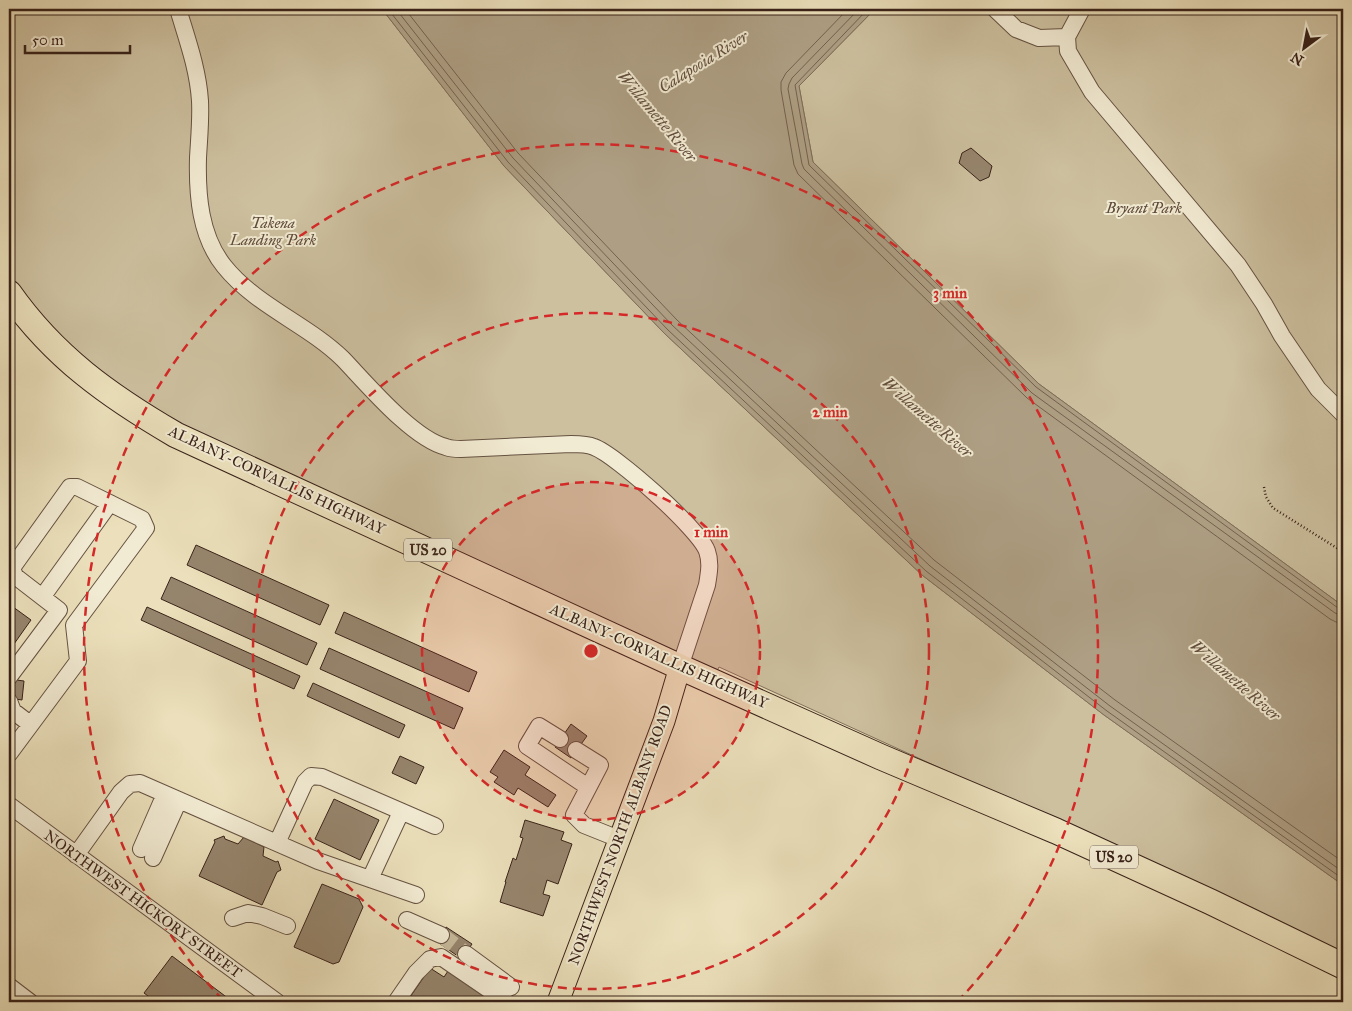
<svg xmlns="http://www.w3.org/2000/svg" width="1352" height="1011" viewBox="0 0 1352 1011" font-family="'IM FELL Great Primer',serif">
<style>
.green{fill:#cdc09f;stroke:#83715c}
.water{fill:#ae9f84;stroke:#7f6d59}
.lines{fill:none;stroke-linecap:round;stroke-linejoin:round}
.shore{stroke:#74604e;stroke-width:1}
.building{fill:#96856d;stroke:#392219}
.minor-tunnel{stroke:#c7ba9b;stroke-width:16;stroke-dasharray:16 8;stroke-linecap:butt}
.minor-casing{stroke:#665242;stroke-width:18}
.major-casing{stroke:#392219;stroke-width:23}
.highway-casing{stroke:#392219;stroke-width:27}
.path{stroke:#392219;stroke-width:2.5;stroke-dasharray:1 2.5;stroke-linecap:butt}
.minor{stroke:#f2ebd3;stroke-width:16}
.major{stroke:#ebe0bb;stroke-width:21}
.highway{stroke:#ebe0bb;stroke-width:25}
.ring{fill:none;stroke:#d62828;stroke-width:2.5;stroke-dasharray:9 6}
.labels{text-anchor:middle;stroke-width:4;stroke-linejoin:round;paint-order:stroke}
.shield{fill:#f2ebd3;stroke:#705e51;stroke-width:1}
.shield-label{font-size:14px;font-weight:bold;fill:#392219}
.park-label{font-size:15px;font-style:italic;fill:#5e4a3a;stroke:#f2ebd3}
.street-label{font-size:15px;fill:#392219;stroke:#f2ebd3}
.water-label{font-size:16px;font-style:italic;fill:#624e3e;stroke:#f2ebd3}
.centre{fill:#d62828;stroke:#f2ebd3;stroke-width:2.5}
.ring-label{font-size:15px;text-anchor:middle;font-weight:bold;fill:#d62828;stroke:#f2ebd3;stroke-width:4;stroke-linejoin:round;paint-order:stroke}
</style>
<rect width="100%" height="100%" fill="#ebe0bb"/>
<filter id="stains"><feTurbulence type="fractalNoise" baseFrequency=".004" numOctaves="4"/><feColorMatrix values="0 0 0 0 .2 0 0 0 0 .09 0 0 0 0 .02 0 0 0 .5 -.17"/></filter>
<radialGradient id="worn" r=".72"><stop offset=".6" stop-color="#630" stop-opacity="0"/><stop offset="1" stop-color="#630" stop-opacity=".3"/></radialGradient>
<!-- green -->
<path class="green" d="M 9,9 L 382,9 L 504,166 L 664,333 L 922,575 L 1104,715 L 1343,885 L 1343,952 L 719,667 L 712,681 L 101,387 L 9,290 Z
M 875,9 L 1343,9 L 1343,606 L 1039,384 L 813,162 L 799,86 Z"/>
<!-- water -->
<path class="water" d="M 382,9 L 875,9 L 799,86 L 813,162 L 1039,384 L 1343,606 L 1343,885 L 1104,715 L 922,575 L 664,333 L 504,166 Z"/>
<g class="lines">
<!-- shore -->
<path class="shore" d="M 388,9 L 508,162 L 668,330 L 926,571 L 1107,711 L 1343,879
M 396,9 L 513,158 L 672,325 L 930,566 L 1110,706 L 1343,872
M 405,9 L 518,153 L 677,320 L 934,560 L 1115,700 L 1343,862
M 848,9 L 786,73 L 781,82 L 781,90 L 794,165 L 798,174 L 1027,398 L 1330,619 L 1336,622 L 1343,623
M 859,9 L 792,78 L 789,84 L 788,89 L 802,164 L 804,169 L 1032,393 L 1335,613 L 1343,616
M 868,9 L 795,85 L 809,165 L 1036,387 L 1338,608 L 1343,609"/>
</g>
<!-- building -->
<path class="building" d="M 971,148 L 992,166 L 989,177 L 980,181 L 959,163 L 962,153 Z
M 196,545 L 329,605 L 320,625 L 187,565 Z
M 171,577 L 317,643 L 307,665 L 161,599 Z
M 9,604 L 31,620 L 9,651 Z
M 147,607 L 300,676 L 294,689 L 141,620 Z
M 344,612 L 477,672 L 469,692 L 335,633 Z
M 329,648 L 463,708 L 454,729 L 320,669 Z
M 9,679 L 24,681 L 22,700 L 9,698 Z
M 313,683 L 405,725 L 399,738 L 307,696 Z
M 571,724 L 587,736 L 571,758 L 555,747 Z
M 504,750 L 530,767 L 525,775 L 556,795 L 548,807 L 518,788 L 514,795 L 494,782 L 498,777 L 490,772 Z
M 400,756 L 424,767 L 416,784 L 392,773 Z
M 334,799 L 379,820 L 360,860 L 315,839 Z
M 525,820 L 564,832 L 561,840 L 572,844 L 558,884 L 547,880 L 543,894 L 550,896 L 543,916 L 500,902 L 506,882 L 505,882 L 513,858 L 516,860 L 523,838 L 520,837 Z
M 224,836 L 225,839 L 238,844 L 244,837 L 264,847 L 263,856 L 276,862 L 278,861 L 281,870 L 277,872 L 262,905 L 199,876 L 215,842 L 214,840 Z
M 322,884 L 359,899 L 363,907 L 339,962 L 333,964 L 294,947 Z
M 446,927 L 472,944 L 462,959 L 436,941 Z
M 172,956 L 233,1002 L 156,1002 L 144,993 Z
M 430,968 L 444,977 L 450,968 L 496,1002 L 411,1002 L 408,1000 Z"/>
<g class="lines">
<!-- minor-tunnel -->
<path class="minor-tunnel" d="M 441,935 L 466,954"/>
<!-- minor casing -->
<g class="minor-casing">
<path id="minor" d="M 178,9 C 187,39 198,69 200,101 C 201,120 199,139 198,158 C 197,195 200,236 224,266 C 256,306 307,324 343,359 C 367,384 413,439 446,447 C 451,449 456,449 461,449 L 571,444 C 579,444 587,444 594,447 C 616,455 699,529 707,551 C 711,562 709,573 707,585 L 680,667
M 995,9 L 1016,29 L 1039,38 L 1067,37
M 1082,9 L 1067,37 L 1068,51 L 1092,92 L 1238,265 L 1264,304 L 1282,336 L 1318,389 L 1343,414
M 43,596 L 110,503
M 9,677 L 59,610 L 15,576 L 12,568 L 70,487 L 77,487 L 142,519 L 146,528 L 74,625 L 78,661 L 9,754
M 9,701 L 13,711 L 30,724
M 560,739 L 539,726 L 527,746 L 588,787
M 576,750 L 600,765 L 574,815 L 584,825 L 619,839
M 9,805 L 277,1002
M 277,843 L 305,782 L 311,776 L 322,777 L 435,826
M 141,849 L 165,794
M 76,855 L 121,792 L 130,784 L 140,783 L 318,861 L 416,895
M 153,858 L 179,800
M 370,879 L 401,812
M 233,918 L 248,913 L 262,916 L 287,926
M 407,920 L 441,935
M 466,954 L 511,987
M 9,986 L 30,1002
M 396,1002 L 416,973 L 430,959 L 441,957 L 507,1002"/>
</g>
<!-- major casing -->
<g class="major-casing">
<path id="major" d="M 558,1002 L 664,721 L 680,667"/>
</g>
<!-- highway casing -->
<g class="highway-casing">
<path id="highway" d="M 9,293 C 54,357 109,396 176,435 L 680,667 L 881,757 L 1056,831 L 1211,902 L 1343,966"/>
</g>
<!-- path -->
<path class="path" d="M 1264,487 L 1266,497 L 1273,508 L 1340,550 L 1343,555"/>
<!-- minor -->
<use href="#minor" class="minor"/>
<!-- major -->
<use href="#major" class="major"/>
<!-- highway -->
<use href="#highway" class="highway"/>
</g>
<!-- distance rings -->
<circle cx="591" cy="651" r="169" fill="#d62828" fill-opacity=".12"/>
<g class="ring">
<circle cx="591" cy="651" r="169"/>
<circle cx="591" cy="651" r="338"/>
<path d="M223 1000A507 507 0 1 1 959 1000"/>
</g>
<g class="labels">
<!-- shield labels -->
<g class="shield">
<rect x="404" y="538.5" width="48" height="23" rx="4"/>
<rect x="1090" y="845.5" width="48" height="23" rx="4"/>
</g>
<g class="shield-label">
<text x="428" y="555">US 20</text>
<text x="1114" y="862">US 20</text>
</g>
<!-- park labels -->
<g class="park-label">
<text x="1144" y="213">Bryant Park</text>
<text x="273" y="228">Takena<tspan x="273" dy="17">Landing Park</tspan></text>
</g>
<!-- street labels -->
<g class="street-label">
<text transform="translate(277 480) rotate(25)" y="5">ALBANY-CORVALLIS HIGHWAY</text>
<text transform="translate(659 656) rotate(24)" y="5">ALBANY-CORVALLIS HIGHWAY</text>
<text transform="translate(620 835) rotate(-70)" y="5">NORTHWEST NORTH ALBANY ROAD</text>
<text transform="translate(143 904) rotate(36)" y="5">NORTHWEST HICKORY STREET</text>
</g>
<!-- water labels -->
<g class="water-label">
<text transform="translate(703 61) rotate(-32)" y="6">Calapooia River</text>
<text transform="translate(658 116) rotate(50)" y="6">Willamette River</text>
<text transform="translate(928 417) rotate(41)" y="6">Willamette River</text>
<text transform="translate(1236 680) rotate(41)" y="6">Willamette River</text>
</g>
</g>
<circle cx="591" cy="651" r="8" class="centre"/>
<g class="ring-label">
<text x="950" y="298">3 min</text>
<text x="830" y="417">2 min</text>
<text x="711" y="537">1 min</text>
</g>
<!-- margin -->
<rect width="1352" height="1011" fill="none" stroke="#ebe0bb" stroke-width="30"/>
<rect x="10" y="10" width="1332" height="991" fill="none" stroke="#392219" stroke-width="2.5"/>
<rect x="15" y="15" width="1322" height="981" fill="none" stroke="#392219"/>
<!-- north arrow -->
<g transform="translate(1304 48) rotate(212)" stroke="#f2ebd3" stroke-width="4" paint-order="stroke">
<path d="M0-4L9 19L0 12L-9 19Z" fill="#392219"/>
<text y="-8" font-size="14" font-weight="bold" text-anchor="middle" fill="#392219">N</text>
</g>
<!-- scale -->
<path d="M25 45v8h105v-8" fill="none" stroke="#392219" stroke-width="2.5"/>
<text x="32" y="45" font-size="15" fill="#392219" stroke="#f2ebd3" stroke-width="4" paint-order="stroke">50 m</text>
<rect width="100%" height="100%" filter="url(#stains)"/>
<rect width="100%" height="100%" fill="url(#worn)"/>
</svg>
